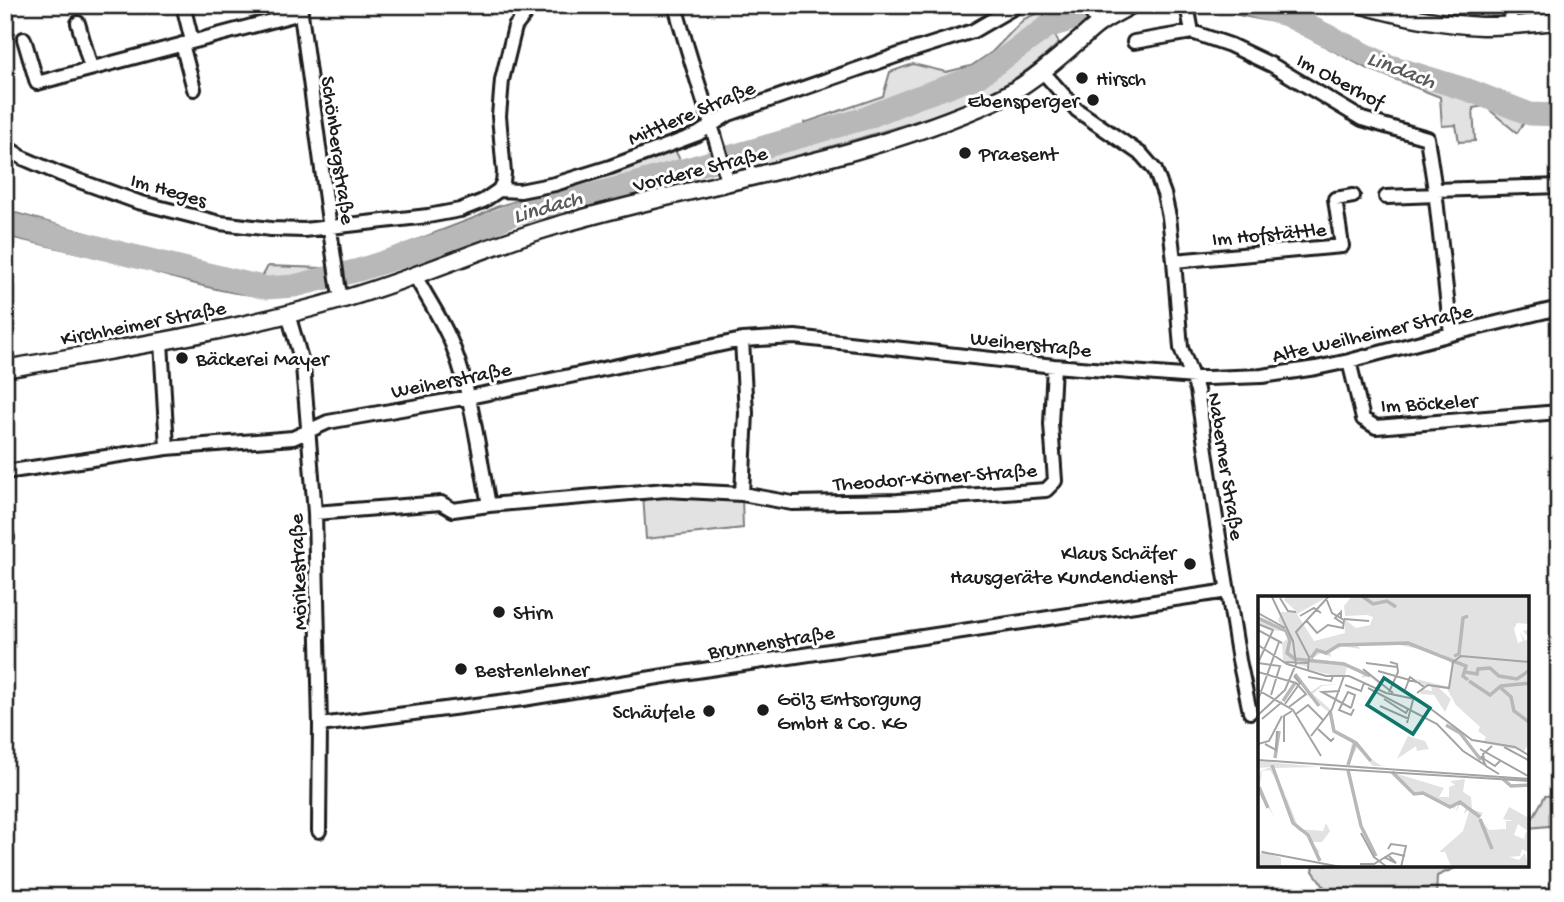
<svg xmlns="http://www.w3.org/2000/svg" width="1564" height="902" viewBox="0 0 1564 902" font-family="'Gochi Hand',sans-serif">
<style>
.green{fill:#e2e2e2;stroke:#7f7f7f;stroke-width:2}
.lines{fill:none;stroke-linecap:round;stroke-linejoin:round}
.river{stroke:#b8b8b8;stroke-width:23}
.street-casing{stroke:#1c1c1c;stroke-width:18}
.secondary-casing{stroke:#1c1c1c;stroke-width:21}
.street{stroke:#fff;stroke-width:12}
.secondary{stroke:#fff;stroke-width:16}
.poi-dot{fill:#1c1c1c;stroke:#fff;stroke-width:2.5}
.labels{text-anchor:middle;stroke-width:6;stroke-linejoin:round;paint-order:stroke}
.poi-label{font-size:21px;fill:#1c1c1c;stroke:#fff;text-anchor:start}
.street-label{font-size:21px;fill:#1c1c1c;stroke:#fff}
.water-label{font-size:23px;font-style:italic;fill:#5a5a5a;stroke:#fff}
.inset-river{fill:none;stroke:#b8b8b8;stroke-width:3.5}
.inset-road{fill:none;stroke:#a4a4a4;stroke-width:2}
.view{fill:#0f766e;fill-opacity:0.15;stroke:#0f766e;stroke-width:3.5}
.inset-edge{fill:none;stroke:#1c1c1c;stroke-width:3.5}
</style>
<rect width="100%" height="100%" fill="#fff"/>
<filter id="ink" filterUnits="userSpaceOnUse"><feTurbulence type="fractalNoise" baseFrequency=".0143" numOctaves="2"/><feDisplacementMap in="SourceGraphic" scale="14" xChannelSelector="R" yChannelSelector="G"/><feConvolveMatrix kernelMatrix="1 2 1 2 8 2 1 2 1" color-interpolation-filters="sRGB"/></filter>
<g filter="url(#ink)">
<!-- green -->
<path class="green" d="M 1233,5 L 1286,19 L 1387,68 L 1470,94 L 1528,117 L 1517,133 L 1485,106 L 1473,108 L 1475,141 L 1459,142 L 1456,125 L 1442,126 L 1440,97 L 1364,67 L 1283,24 L 1233,14 Z
M 1042,11 L 1059,43 C 1008,93 956,109 890,129 C 842,144 794,157 745,169 L 735,159 L 801,142 L 804,123 L 883,96 L 890,72 L 913,64 L 946,72 L 971,66 L 992,52 L 1024,19 Z
M 675,150 L 683,166 L 497,215 L 500,227 L 361,276 L 346,267 L 479,216 L 496,207 L 634,165 Z
M 5,210 L 90,234 L 84,254 L 5,236 Z
M 159,253 L 261,279 L 268,266 L 321,268 L 317,286 C 273,310 198,285 153,272 Z
M 643,494 L 742,497 L 743,528 L 646,539 Z
M 1559,795 L 1559,825 L 1527,828 L 1545,796 Z
M 1314,865 L 1462,865 L 1437,876 L 1436,897 L 1393,897 L 1390,892 L 1330,895 L 1313,871 Z"/>
<g class="lines">
<!-- river -->
<path class="river" d="M 1250,5 L 1286,15 L 1387,65 L 1471,91 L 1530,114 L 1559,115
M 5,223 L 125,254 L 266,288 L 294,286 L 359,270 L 461,237 L 514,214 L 619,188 L 866,118 L 915,98 L 979,76 L 1047,27 L 1074,19"/>
<!-- street casing -->
<g class="street-casing">
<path id="street" d="M 183,5 L 192,41
M 675,5 C 691,65 712,123 728,183
M 1187,5 L 1192,32
M 1509,5 L 1511,25
M 300,6 L 332,244 L 338,285 L 342,300
M 78,23 L 91,68
M 24,39 L 37,83 L 301,13
M 1134,42 L 1192,32 L 1230,45 L 1272,65 L 1362,119 L 1427,138 L 1435,190 L 1559,186
M 182,44 L 194,89
M 1042,71 L 1077,110 L 1142,155 L 1155,170 L 1164,194 L 1169,217 L 1174,261 L 1181,348 L 1197,390 L 1215,512 L 1239,660 L 1250,712
M 5,146 L 23,158 L 60,174 L 138,202 L 220,223 L 271,229 L 304,230 L 428,216 L 460,210 L 483,201 L 499,190 L 520,191 L 555,184 L 610,167 L 698,134 L 729,114 L 910,51 L 973,31 L 1018,5
M 499,190 L 503,182 L 504,173 L 499,116 L 502,80 L 515,27 L 532,5
M 1435,190 L 1451,334
M 1386,197 L 1436,195
M 1174,261 L 1342,246 L 1335,199 L 1353,196
M 415,276 C 429,301 446,326 455,352 C 473,401 479,454 489,505
M 288,314 L 303,366 L 315,513 L 320,725 L 319,831
M 742,340 L 746,413 L 742,494
M 161,341 L 167,448
M 1349,361 L 1363,419 L 1376,427 L 1559,412
M 5,472 L 167,448 L 293,438 L 328,422 L 469,397 L 742,340 L 795,337 L 1054,366 L 1208,378 L 1262,376 L 1316,368 L 1349,361 L 1451,334 L 1559,308
M 315,513 L 441,503 L 453,510 L 489,505 L 666,490 L 742,494 L 792,503 L 898,501 L 1046,490 L 1055,481 L 1051,424 L 1054,366
M 5,531 L 7,538
M 320,725 L 523,699 L 683,673 L 1228,591"/>
</g>
<!-- secondary casing -->
<g class="secondary-casing">
<path id="secondary" d="M 1088,5 L 1100,22
M 1362,5 C 1401,16 1440,24 1482,26 C 1507,27 1533,23 1559,21
M 5,369 C 117,349 231,332 340,300 C 416,279 486,245 562,224 C 705,182 857,163 994,101 C 1026,87 1051,64 1077,42 C 1085,36 1092,28 1100,23 C 1110,16 1121,11 1131,5"/>
</g>
<!-- street -->
<use href="#street" class="street"/>
<!-- secondary -->
<use href="#secondary" class="secondary"/>
</g>
</g>
<!-- markers -->
<g class="poi-dot">
<circle cx="1082" cy="78" r="7"/>
<circle cx="1093" cy="100" r="7"/>
<circle cx="965" cy="153" r="7"/>
<circle cx="182" cy="358" r="7"/>
<circle cx="1190" cy="564" r="7"/>
<circle cx="499" cy="612" r="7"/>
<circle cx="461" cy="669" r="7"/>
<circle cx="763" cy="710" r="7"/>
<circle cx="709" cy="711" r="7"/>
</g>
<g class="labels">
<!-- poi labels -->
<g class="poi-label">
<text x="1096" y="85">Hirsch</text>
<text x="1079" y="107" text-anchor="end">Ebensperger</text>
<text x="979" y="160">Praesent</text>
<text x="196" y="365">Bäckerei Mayer</text>
<text x="1176" y="559" text-anchor="end">Klaus Schäfer<tspan x="1176" dy="24">Hausgeräte Kundendienst</tspan></text>
<text x="513" y="619">Stirn</text>
<text x="475" y="676">Bestenlehner</text>
<text x="777" y="705">Gölz Entsorgung<tspan x="777" dy="24">GmbH &amp; Co. KG</tspan></text>
<text x="695" y="718" text-anchor="end">Schäufele</text>
</g>
<!-- street labels -->
<g class="street-label">
<text transform="translate(1341 80) rotate(28)" y="7">Im Oberhof</text>
<text transform="translate(691 112) rotate(-23)" y="7">Mittlere Straße</text>
<text transform="translate(339 150) rotate(82)" y="7">Schönbergstraße</text>
<text transform="translate(700 168) rotate(-14)" y="7">Vordere Straße</text>
<text transform="translate(169 189) rotate(16)" y="7">Im Heges</text>
<text transform="translate(1269 233) rotate(-5)" y="7">Im Hofstättle</text>
<text transform="translate(143 322) rotate(-11)" y="7">Kirchheimer Straße</text>
<text transform="translate(1372 332) rotate(-13)" y="7">Alte Weilheimer Straße</text>
<text transform="translate(1031 343) rotate(6)" y="7">Weiherstraße</text>
<text transform="translate(451 379) rotate(-11)" y="7">Weiherstraße</text>
<text transform="translate(1429 402) rotate(-3)" y="7">Im Böckeler</text>
<text transform="translate(1227 466) rotate(81)" y="7">Naberner Straße</text>
<text transform="translate(935 476) rotate(-4)" y="7">Theodor-Körner-Straße</text>
<text transform="translate(297 572) rotate(-92)" y="7">Mörikestraße</text>
<text transform="translate(771 641) rotate(-9)" y="7">Brunnenstraße</text>
</g>
<!-- water labels -->
<g class="water-label">
<text transform="translate(1402 68) rotate(21)" y="8">Lindach</text>
<text transform="translate(547 205) rotate(-16)" y="8">Lindach</text>
</g>
</g>
<!-- overview -->
<g transform="translate(1258 596)">
<rect width="271" height="271" fill="#fff"/>
<path d="M 28,0 L 71,0 L 39,18 L 56,45 L 87,37 L 86,23 L 98,32 L 112,29 L 115,21 L 109,19 L 87,20 L 86,10 L 94,0 L 271,0 L 271,28 L 259,27 L 256,33 L 260,47 L 265,45 L 262,36 L 267,45 L 271,42 L 265,35 L 271,33 L 271,123 L 266,121 L 271,124 L 270,149 L 266,155 L 225,147 L 228,141 L 220,135 L 222,131 L 198,109 L 189,93 L 181,92 L 193,103 L 187,116 L 176,99 L 162,98 L 164,93 L 174,95 L 173,89 L 165,90 L 158,83 L 191,91 L 194,68 L 184,58 L 132,47 L 98,49 L 103,53 L 83,50 L 80,55 L 81,50 L 72,55 L 73,61 L 63,57 L 55,62 L 56,66 L 87,68 L 100,72 L 117,83 L 124,91 L 111,80 L 104,82 L 105,77 L 94,71 L 89,71 L 87,79 L 74,79 L 51,74 L 52,63 L 49,71 L 25,65 L 24,47 L 30,42 L 27,35 L 19,35 L 0,28 L 0,22 L 26,33 L 20,25 L 23,16 L 39,16 L 26,4 ZM 82,88 L 64,90 L 55,98 L 74,115 L 77,134 L 95,143 L 105,158 L 124,170 L 115,170 L 99,152 L 90,168 L 94,146 L 74,135 L 72,117 L 49,99 L 36,107 L 63,89 ZM 150,140 L 167,145 L 171,153 L 159,155 L 158,150 L 139,163 ZM 0,165 L 62,171 L 13,172 L 26,195 L 41,233 L 65,235 L 68,227 L 72,235 L 64,246 L 54,246 L 62,256 L 58,258 L 63,266 L 59,260 L 50,239 L 46,241 L 49,238 L 41,235 L 34,227 L 27,198 L 12,174 L 4,175 L 2,189 L 1,190 L 16,220 L 0,197 L 0,185 L 3,175 L 13,171 L 0,172 ZM 133,176 L 186,192 L 181,201 L 191,201 L 191,191 L 197,189 L 192,185 L 207,183 L 205,196 L 213,201 L 214,213 L 225,217 L 222,222 L 231,234 L 248,233 L 248,225 L 256,225 L 245,223 L 251,211 L 271,222 L 271,236 L 260,228 L 256,239 L 266,243 L 268,235 L 271,238 L 271,257 L 264,253 L 262,260 L 251,261 L 261,264 L 267,257 L 271,271 L 193,270 L 187,256 L 181,256 L 205,235 L 212,212 L 206,218 L 208,210 L 202,208 L 198,216 L 200,207 L 196,213 L 170,199 L 156,199 ZM 3,254 L 23,262 L 23,271 L 0,271 Z" fill="#e2e2e2"/>
<path class="inset-river" d="M 104,0 L 115,8 L 129,5 L 138,11M 0,22 L 28,35 L 32,44 L 29,57 L 37,63 L 86,68 L 112,80M 196,60 L 201,58 L 205,22 L 210,20M 53,62 L 59,54 L 68,57 L 81,49 L 150,47 L 208,70 L 205,80 L 210,84M 207,76 L 219,78 L 220,73 L 232,72 L 241,80 L 259,83 L 272,74M 37,78 L 61,110M 211,85 L 232,99 L 243,90 L 272,87M 243,92 L 253,101 L 256,115 L 271,126M 25,105 L 37,87M 72,115 L 76,135 L 98,147 L 113,165M 188,129 L 202,137 L 223,164M 17,162 L 21,135M 14,169 L 35,227 L 50,239 L 62,265M 90,169 L 97,147M 90,174 L 103,230 L 118,260M 134,176 L 156,198 L 165,197 L 192,211 L 202,206 L 222,221M 245,183 L 253,190 L 272,189M 1,191 L 10,212M 222,223 L 234,253"/>
<path class="inset-road" d="M 22,2 L 30,15 L 38,16M 0,17 L 27,32M 42,20 L 56,12 L 63,17M 83,22 L 83,16 L 77,22 L 86,28M 86,23 L 111,25M 48,24 L 59,37 L 70,29 L 85,32 L 86,24 L 74,17 L 68,2M 0,28 L 15,34 L 0,67M 0,34 L 24,47M 0,49 L 29,68 L 68,80 L 91,80 L 128,97 L 161,104 L 214,144 L 257,151 L 272,160M 26,66 L 51,67M 0,67 L 22,70 L 13,99M 108,67 L 139,71M 105,73 L 135,97M 50,74 L 51,61 L 38,36 L 71,0M 120,75 L 162,87M 0,76 L 38,87 L 48,98 L 31,111M 50,81 L 73,85 L 75,80M 87,89 L 103,95 L 106,87M 110,92 L 179,128 L 205,155 L 227,169M 0,94 L 35,114 L 63,160M 147,94 L 152,81 L 166,91M 82,95 L 64,96 L 93,112M 131,96 L 140,76 L 139,68 L 132,66M 159,97 L 170,89 L 191,92 L 195,66 L 203,60 L 272,66M 126,103 L 148,117 L 150,113M 0,104 L 21,46M 27,108 L 42,87 L 36,80M 122,110 L 151,123M 93,112 L 97,99 L 90,96 L 81,114 L 93,119 L 96,113M 38,118 L 50,109 L 66,125M 0,119 L 27,94 L 38,68 L 35,45 L 14,1M 4,123 L 24,106M 149,127 L 155,104M 60,133 L 73,145 L 76,142M 53,140 L 74,113 L 86,80M 26,146 L 26,120 L 34,115M 0,148 L 11,145 L 24,120M 7,148 L 18,154 L 19,135M 234,150 L 225,158 L 226,163 L 237,170 L 243,164M 246,151 L 272,165M 222,153 L 270,180M 223,160 L 228,170 L 241,178M 0,164 L 272,183M 62,172 L 272,185M 103,237 L 116,261 L 129,271M 130,253 L 133,248 L 148,250 L 143,271M 4,256 L 83,271M 126,261 L 138,267 L 130,259M 102,268 L 116,268 L 134,257 L 147,260"/>
<path class="view" d="M 126,82 L 172,112 L 155,138 L 109,109 Z"/>
<rect width="271" height="271" class="inset-edge"/>
</g>
<!-- margin -->
<rect width="1564" height="902" fill="none" stroke="#fff" stroke-width="28"/>
<rect x="14" y="14" width="1536" height="874" fill="none" stroke="#1c1c1c" stroke-width="2.5" filter="url(#ink)"/>
</svg>
